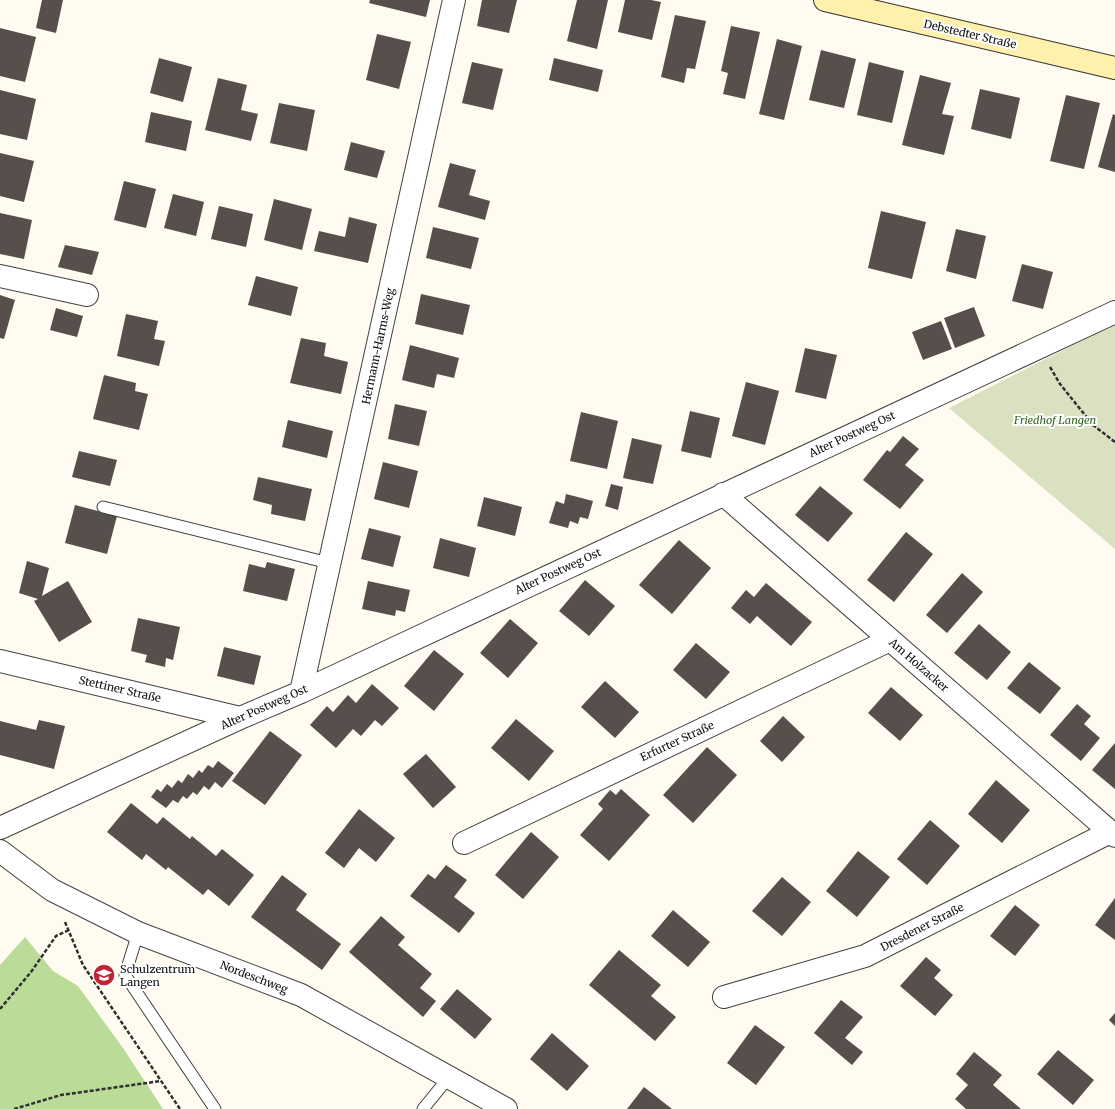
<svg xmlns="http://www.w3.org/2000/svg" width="1115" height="1109" viewBox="0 0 1115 1109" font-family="Merriweather,serif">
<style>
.forest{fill:#bbdb98}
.cemetery{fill:#d9e1c0}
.building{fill:#574f4b}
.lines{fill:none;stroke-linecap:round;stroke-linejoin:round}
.lane-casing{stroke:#414141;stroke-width:13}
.street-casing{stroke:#414141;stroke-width:24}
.secondary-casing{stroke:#303030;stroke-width:24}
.path{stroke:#303030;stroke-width:2.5;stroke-dasharray:4 2;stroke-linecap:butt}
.lane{stroke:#fff;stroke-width:11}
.street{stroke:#fff;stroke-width:22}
.secondary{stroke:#fff0ab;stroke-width:22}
.labels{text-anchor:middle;stroke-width:4;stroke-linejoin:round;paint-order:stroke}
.street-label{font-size:11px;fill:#0e0e0e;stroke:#fff}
.park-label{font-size:11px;font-style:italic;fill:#32671e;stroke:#fff}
.poi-label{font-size:11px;fill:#0e0e0e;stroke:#fff;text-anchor:start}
</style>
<rect width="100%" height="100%" fill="#fffbf0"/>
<!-- forest -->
<path class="forest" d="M 25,937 L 53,971 L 78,986 L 123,1048 L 163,1109 L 0,1109 L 0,965 Z"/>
<!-- cemetery -->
<path class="cemetery" d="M 1115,324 L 1115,549 L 949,408 Z"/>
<!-- building -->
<path class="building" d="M 42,0 L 63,0 L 56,33 L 36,28 Z
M 370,0 L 430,0 L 426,17 L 369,3 Z
M 482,0 L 517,0 L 509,33 L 477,26 Z
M 577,0 L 608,0 L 597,49 L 567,41 Z
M 625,0 L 651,0 L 661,2 L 652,40 L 618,32 Z
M 675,15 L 706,21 L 695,69 L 687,68 L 684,83 L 661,77 Z
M 731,26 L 760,32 L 745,99 L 723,94 L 728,73 L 721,71 Z
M 0,28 L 36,37 L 25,82 L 0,76 Z
M 377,34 L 411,42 L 399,89 L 366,80 Z
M 777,39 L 802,46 L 784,120 L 759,114 Z
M 821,50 L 856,59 L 844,108 L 809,100 Z
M 159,58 L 192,67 L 183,102 L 150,93 Z
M 554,58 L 603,70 L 598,92 L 549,80 Z
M 472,62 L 503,69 L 493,110 L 462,103 Z
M 869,62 L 904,71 L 892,123 L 857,115 Z
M 920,75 L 951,83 L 942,114 L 954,116 L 944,155 L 902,145 Z
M 218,78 L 247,85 L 241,110 L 258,114 L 251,141 L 205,130 Z
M 980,89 L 1020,98 L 1011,139 L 971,129 Z
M 0,90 L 36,99 L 27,140 L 0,134 Z
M 1066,95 L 1100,103 L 1084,169 L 1050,161 Z
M 279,103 L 315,110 L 307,151 L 270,143 Z
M 151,112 L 192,121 L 186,151 L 145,142 Z
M 1113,114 L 1115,115 L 1115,172 L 1098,167 Z
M 351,142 L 385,151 L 377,178 L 344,170 Z
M 0,153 L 34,161 L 24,202 L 0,196 Z
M 450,163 L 476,170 L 469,195 L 490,201 L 485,220 L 438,207 Z
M 124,181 L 156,189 L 146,228 L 114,220 Z
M 173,194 L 204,202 L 196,236 L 164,228 Z
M 274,199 L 312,209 L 302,250 L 264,240 Z
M 219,206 L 253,214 L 246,247 L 211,239 Z
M 881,211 L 926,222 L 912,279 L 868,268 Z
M 0,213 L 32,220 L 24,259 L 0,254 Z
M 349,217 L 377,224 L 368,263 L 314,251 L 319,231 L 345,237 Z
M 433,227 L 479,238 L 471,269 L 426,258 Z
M 956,229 L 986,236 L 976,279 L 946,271 Z
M 65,245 L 99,252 L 92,275 L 58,267 Z
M 1022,264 L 1053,272 L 1043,309 L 1012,301 Z
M 256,276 L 298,287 L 291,316 L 248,305 Z
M 421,294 L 470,305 L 463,335 L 415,324 Z
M 0,295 L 15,300 L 4,339 L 0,338 Z
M 974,307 L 985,336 L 955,348 L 944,318 Z
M 56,308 L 83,316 L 77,337 L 50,330 Z
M 126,314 L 158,321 L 154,339 L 165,341 L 159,366 L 117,356 Z
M 941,321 L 952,349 L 923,360 L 912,332 Z
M 301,338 L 326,343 L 324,356 L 348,362 L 341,394 L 290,383 Z
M 410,345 L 459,358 L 454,378 L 437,374 L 434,388 L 402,380 Z
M 805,348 L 837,355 L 826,399 L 795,392 Z
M 104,375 L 136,383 L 135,391 L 148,394 L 139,430 L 93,419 Z
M 746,382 L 779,391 L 765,445 L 732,436 Z
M 395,404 L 427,411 L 419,446 L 388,439 Z
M 690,411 L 720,418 L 711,458 L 681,451 Z
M 581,412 L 618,421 L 607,469 L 570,461 Z
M 288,420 L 333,431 L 327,458 L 282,447 Z
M 903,436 L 919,449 L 905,465 L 924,480 L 900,509 L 863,480 L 887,450 L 890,452 Z
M 632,438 L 662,445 L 653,484 L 623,478 Z
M 79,451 L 117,460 L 110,486 L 72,477 Z
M 383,462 L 418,471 L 409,508 L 374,499 Z
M 258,477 L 312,489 L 305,521 L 271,514 L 272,505 L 253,500 Z
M 611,484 L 623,487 L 618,510 L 605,506 Z
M 820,486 L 853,513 L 828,542 L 795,515 Z
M 566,494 L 593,501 L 588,519 L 580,517 L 578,524 L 570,521 L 568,528 L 549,523 L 556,501 L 564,504 Z
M 484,497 L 522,507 L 515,536 L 477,526 Z
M 75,505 L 117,516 L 107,554 L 65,543 Z
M 369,528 L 401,536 L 393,567 L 361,559 Z
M 906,532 L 933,554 L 894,602 L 867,580 Z
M 440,538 L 476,548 L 469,577 L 433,568 Z
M 679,540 L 711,568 L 672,614 L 639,585 Z
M 27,561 L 49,568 L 42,596 L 68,581 L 92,622 L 59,642 L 34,601 L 38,599 L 19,593 Z
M 267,562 L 295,569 L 287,601 L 243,591 L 249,564 L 265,568 Z
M 962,573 L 983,592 L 947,633 L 926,615 Z
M 585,580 L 615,606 L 589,636 L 559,611 Z
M 368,581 L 410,590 L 405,612 L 396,610 L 395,616 L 362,609 Z
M 766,583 L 812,622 L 791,646 L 757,616 L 750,624 L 731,608 L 746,590 L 754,597 Z
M 138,618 L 180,627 L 173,660 L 166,658 L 165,667 L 145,662 L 147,655 L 131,651 Z
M 510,619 L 538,643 L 508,678 L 480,653 Z
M 979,624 L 1011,652 L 987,680 L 954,653 Z
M 696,643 L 730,672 L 706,699 L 673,670 Z
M 224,647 L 261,656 L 254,685 L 217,676 Z
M 434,650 L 464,674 L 434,711 L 404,686 Z
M 1029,662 L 1061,688 L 1040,714 L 1007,688 Z
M 605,681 L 639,712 L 615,738 L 581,707 Z
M 372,684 L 399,708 L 382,726 L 375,720 L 361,736 L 353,729 L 336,748 L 310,725 L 327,706 L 333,712 L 348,695 L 356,703 Z
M 891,687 L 923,715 L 900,741 L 868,713 Z
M 1077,704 L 1091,716 L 1084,724 L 1100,738 L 1081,761 L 1050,735 Z
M 783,716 L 805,737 L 782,762 L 760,741 Z
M 516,719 L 554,751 L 529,781 L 491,748 Z
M 39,720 L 65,726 L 54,769 L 0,755 L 0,721 L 36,730 Z
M 270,731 L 302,755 L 265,805 L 232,781 Z
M 1115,743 L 1115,789 L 1092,770 Z
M 707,747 L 737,775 L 693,823 L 663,795 Z
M 426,754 L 456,787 L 433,808 L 403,774 Z
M 218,761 L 234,773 L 222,788 L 215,782 L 209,790 L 204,786 L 197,795 L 193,792 L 187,799 L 183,796 L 178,803 L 173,800 L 166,808 L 151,797 L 157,789 L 161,792 L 167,784 L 172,788 L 178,780 L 182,783 L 188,774 L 193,778 L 199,770 L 202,773 L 208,765 L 213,768 Z
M 996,780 L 1030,810 L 1002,843 L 968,814 Z
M 621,789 L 650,815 L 609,861 L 580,835 L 603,809 L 598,804 L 610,790 L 616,795 Z
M 131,803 L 157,824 L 163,817 L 190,839 L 192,836 L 216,856 L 222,849 L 254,875 L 229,906 L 208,889 L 203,895 L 168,867 L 166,870 L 146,854 L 142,860 L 107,832 Z
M 359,809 L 395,838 L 376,862 L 359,848 L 344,868 L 325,853 Z
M 930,820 L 960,846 L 927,885 L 897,859 Z
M 531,832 L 559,857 L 523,899 L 495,875 Z
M 858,851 L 890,877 L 857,917 L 826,891 Z
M 446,865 L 467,880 L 454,897 L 475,913 L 459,933 L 410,896 L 428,874 L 435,879 Z
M 282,875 L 307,894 L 296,910 L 341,944 L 322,970 L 251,917 Z
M 782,877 L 811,902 L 782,936 L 752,911 Z
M 1115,898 L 1115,940 L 1095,925 Z
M 1015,905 L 1040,925 L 1015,956 L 990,936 Z
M 673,910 L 710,942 L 688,967 L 651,936 Z
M 381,916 L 405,937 L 398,945 L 432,974 L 420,988 L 436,1001 L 423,1017 L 349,952 Z
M 619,950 L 661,985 L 651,996 L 676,1017 L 655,1041 L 589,985 Z
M 926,957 L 941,970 L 934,978 L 953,995 L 935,1016 L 900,986 Z
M 457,989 L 492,1019 L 475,1039 L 440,1009 Z
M 841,1000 L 863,1017 L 845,1038 L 863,1052 L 852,1065 L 814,1033 Z
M 1115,1013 L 1115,1026 L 1109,1020 Z
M 755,1025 L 785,1047 L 756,1085 L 727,1063 Z
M 552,1033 L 589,1066 L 567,1091 L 530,1059 Z
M 1058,1050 L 1094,1080 L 1073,1105 L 1037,1074 Z
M 974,1052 L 1002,1075 L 993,1085 L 1021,1109 L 966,1109 L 955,1099 L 968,1085 L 956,1074 Z
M 644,1087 L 672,1109 L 627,1109 Z"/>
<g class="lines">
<!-- lane casing -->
<g class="lane-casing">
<path id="lane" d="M 103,507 L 329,563
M 138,933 L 125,975 L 215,1109
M 423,1109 L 449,1077"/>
</g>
<!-- street casing -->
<g class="street-casing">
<path id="street" d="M 0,276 L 87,295
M 723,494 L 1115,836
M 0,661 L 240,718
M 301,692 L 454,0
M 0,828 L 240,718 L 301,692 L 1115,312
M 464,843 L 890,640
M 0,851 L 52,890 L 138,933 L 301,995 L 506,1109
M 724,997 L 865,956 L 1110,832"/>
</g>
<!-- secondary casing -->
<g class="secondary-casing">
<path id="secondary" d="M 825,0 L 1115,68"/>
</g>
<!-- path -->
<path class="path" d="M 1050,367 L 1060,384 L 1093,425 L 1115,442
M 65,922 L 83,965 L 180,1109
M 0,1009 L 31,972 L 56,936 L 69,930
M 14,1109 L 61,1095 L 161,1081"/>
<!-- lane -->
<use href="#lane" class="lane"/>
<!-- street -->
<use href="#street" class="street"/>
<!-- secondary -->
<use href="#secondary" class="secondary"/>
</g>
<!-- icons -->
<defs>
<g id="school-disc" transform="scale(1.15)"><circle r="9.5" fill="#c02537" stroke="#fff"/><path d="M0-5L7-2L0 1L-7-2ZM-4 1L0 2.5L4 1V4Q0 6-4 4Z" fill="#fff"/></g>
</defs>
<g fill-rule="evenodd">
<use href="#school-disc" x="104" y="975"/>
</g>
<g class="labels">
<!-- street labels -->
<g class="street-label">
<text transform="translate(970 34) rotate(13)" y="4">Debstedter Straße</text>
<text transform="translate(378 346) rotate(-78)" y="4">Hermann-Harms-Weg</text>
<text transform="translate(852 434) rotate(-25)" y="4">Alter Postweg Ost</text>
<text transform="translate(558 571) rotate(-25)" y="4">Alter Postweg Ost</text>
<text transform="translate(919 665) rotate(41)" y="4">Am Holzacker</text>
<text transform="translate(120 689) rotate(13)" y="4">Stettiner Straße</text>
<text transform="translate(264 707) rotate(-24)" y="4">Alter Postweg Ost</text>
<text transform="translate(677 741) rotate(-25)" y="4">Erfurter Straße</text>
<text transform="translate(922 927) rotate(-27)" y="4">Dresdener Straße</text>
<text transform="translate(254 977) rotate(21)" y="4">Nordeschweg</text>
</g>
<!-- park labels -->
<g class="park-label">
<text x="1055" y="424">Friedhof Langen</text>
</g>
<!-- poi labels -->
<g class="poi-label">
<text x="120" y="973">Schulzentrum<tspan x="120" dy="13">Langen</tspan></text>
</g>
</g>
</svg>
